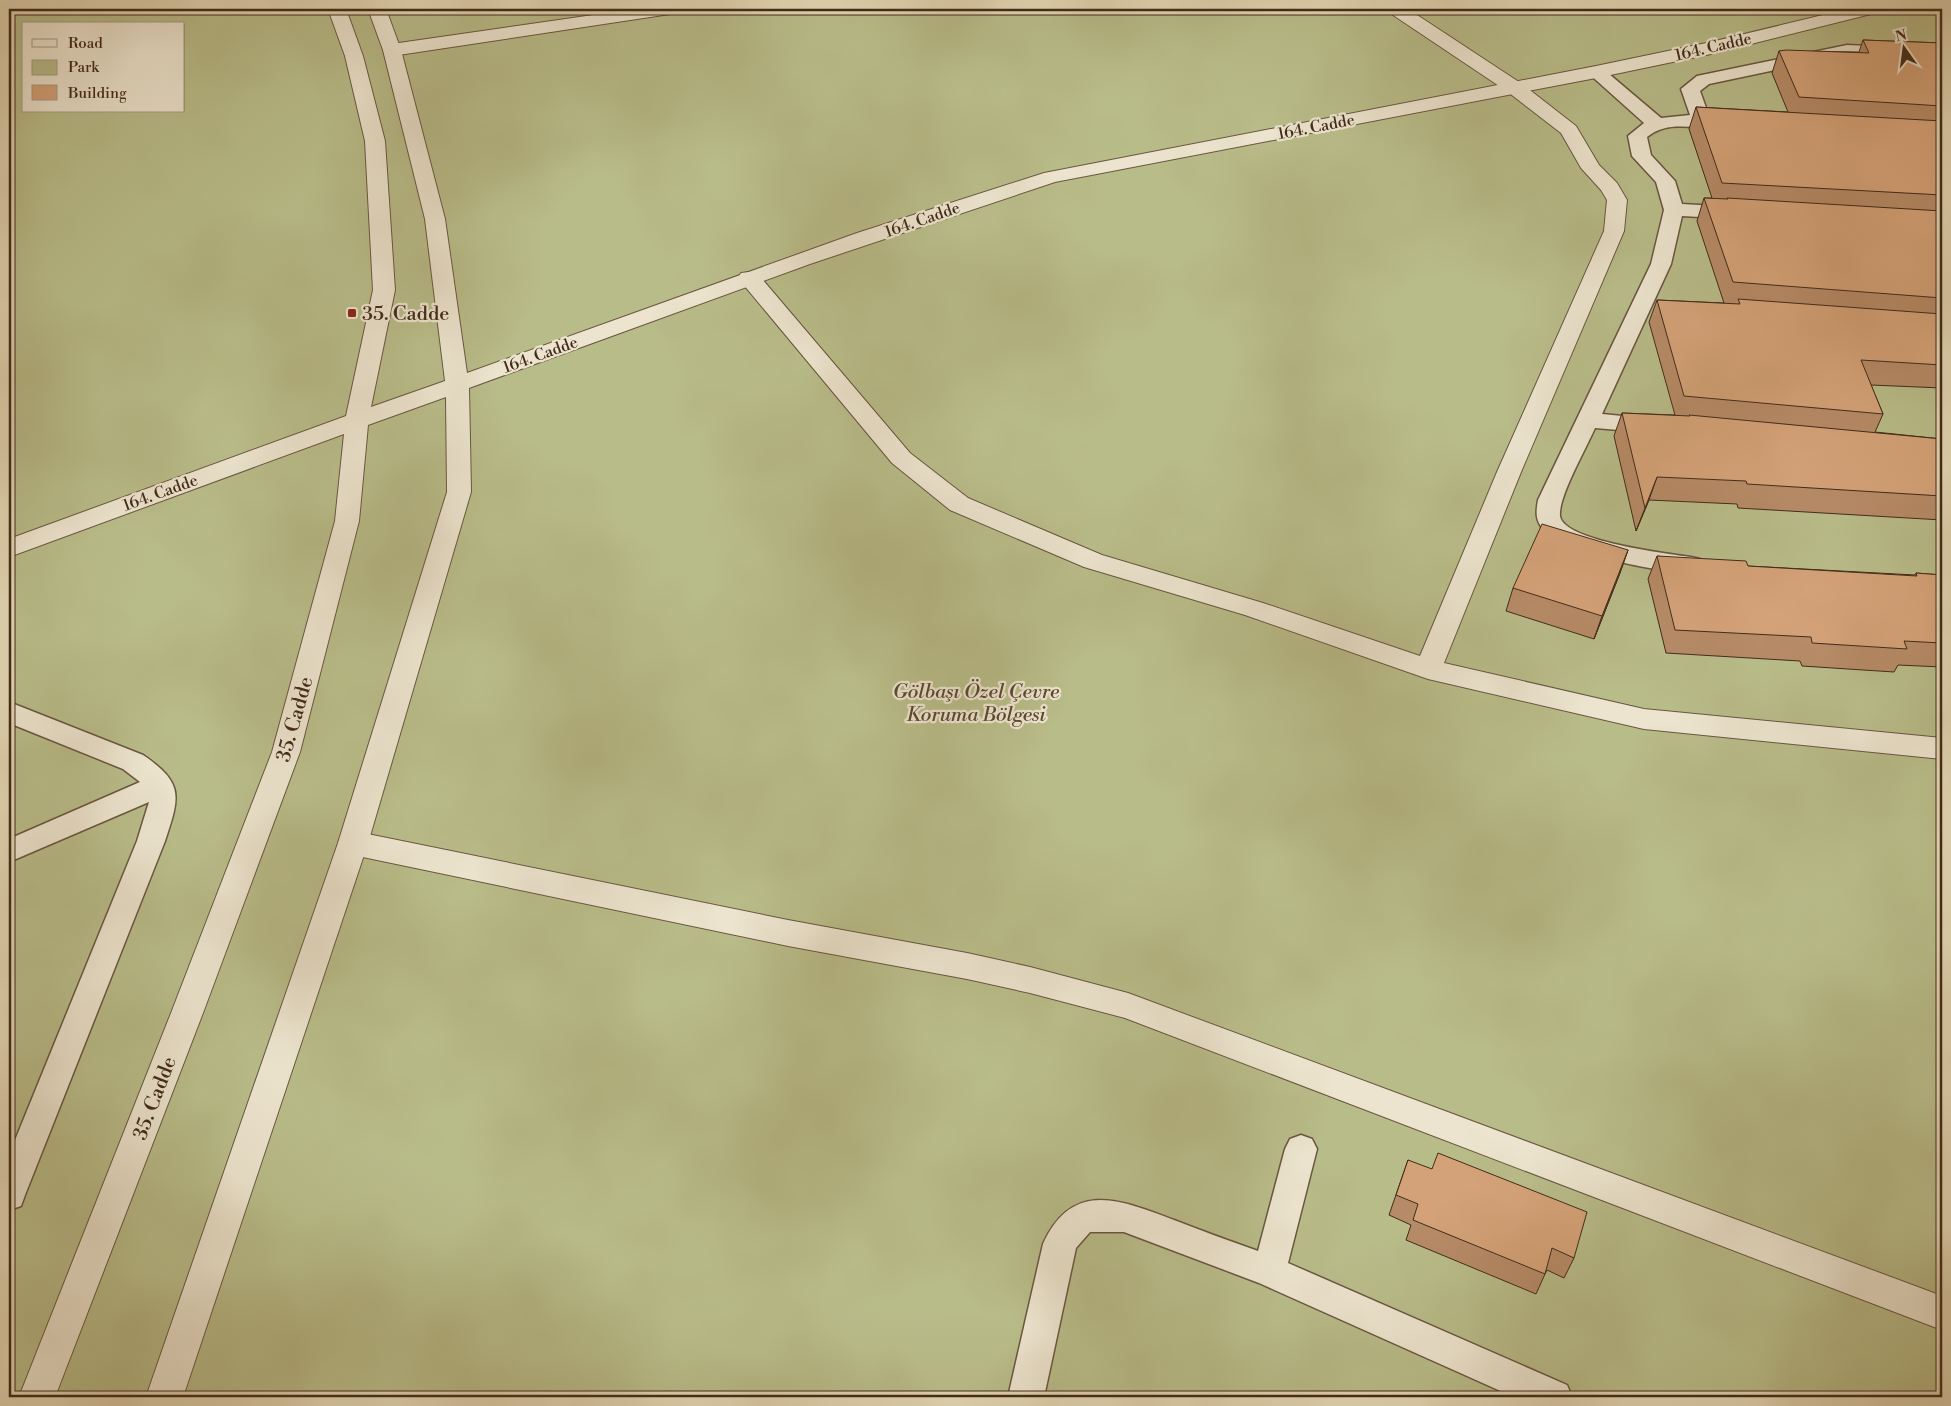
<svg xmlns="http://www.w3.org/2000/svg" width="1951" height="1406" viewBox="0 0 1951 1406" font-family="'Libre Bodoni',serif">
<style>
.green{fill:#b8bc89;stroke:#7d7452;fill-rule:evenodd}
.lines{fill:none;stroke-linecap:round;stroke-linejoin:round}
.service-casing{stroke:#6a5640;stroke-width:3}
.minor-casing{stroke:#6a5640;stroke-width:2}
.tertiary-casing{stroke:#6a5640;stroke-width:2}
.service{fill:#ece4ce;fill-rule:evenodd}
.minor{fill:#ece4ce;fill-rule:evenodd}
.tertiary{fill:#ece4ce;fill-rule:evenodd}
.wall{fill:#b68b67;stroke:#422b1a}
.shaded-wall{fill:#947154;stroke:#422b1a}
.building{fill:#d4a278;stroke:#422b1a}
.poi-dot{fill:#8f2418;stroke:#ece4ce;stroke-width:2}
.labels{text-anchor:middle;stroke-width:4.5;stroke-linejoin:round;paint-order:stroke}
.far-street-label{font-size:16px;fill:#422b1a;stroke:#ece4ce}
.poi-label{font-size:20px;fill:#422b1a;stroke:#ece4ce;text-anchor:start}
.park-label{font-size:20px;font-style:italic;fill:#5a4830;stroke:#ece4ce}
.street-label{font-size:20px;fill:#422b1a;stroke:#ece4ce}
</style>
<rect width="100%" height="100%" fill="#e2d6b3"/>
<filter id="stains"><feTurbulence type="fractalNoise" baseFrequency=".004" numOctaves="4"/><feColorMatrix values="0 0 0 0 .2 0 0 0 0 .09 0 0 0 0 .02 0 0 0 .5 -.17"/></filter>
<radialGradient id="worn" r=".72"><stop offset=".6" stop-color="#630" stop-opacity="0"/><stop offset="1" stop-color="#630" stop-opacity=".3"/></radialGradient>
<!-- green -->
<path class="green" d="M 9,9 L 1942,9 L 1942,1397 L 9,1397 ZM 24,24 L 184,24 L 184,111 L 24,111 Z"/>
<g class="lines">
<!-- service casing -->
<g class="service-casing">
<path id="service" d="M 1847,45 L 1942,49 L 1942,59 L 1847,55 L 1709,84 L 1700,91 L 1709,116 L 1734,119 L 1736,123 L 1734,127 C 1704,134 1673,116 1647,137 L 1651,155 L 1675,181 L 1682,204 L 1736,207 L 1743,209 L 1746,213 L 1743,217 L 1736,219 L 1682,216 L 1671,264 L 1602,414 L 1654,419 L 1662,421 L 1665,426 L 1662,431 L 1654,433 L 1595,428 C 1587,447 1558,497 1560,516 C 1563,541 1669,554 1691,557 L 1700,559 L 1703,565 L 1700,571 C 1673,578 1560,552 1543,529 C 1535,520 1536,511 1538,500 L 1651,264 L 1664,210 L 1656,182 L 1632,156 L 1628,136 L 1644,123 L 1587,72 L 1590,68 L 1596,67 L 1602,68 L 1661,118 L 1690,115 L 1681,89 L 1697,76 Z
M 9,702 L 143,755 C 184,783 180,796 165,841 L 25,1195 L 21,1206 L 9,1210 L 9,1155 L 137,841 L 149,802 L 9,862 L 9,839 L 140,782 L 123,769 L 9,723 Z
M 1301,1135 L 1312,1139 L 1317,1149 L 1288,1263 L 1567,1385 L 1572,1397 L 1514,1397 L 1259,1283 L 1124,1232 L 1090,1232 L 1076,1248 L 1044,1397 L 1008,1397 L 1043,1244 C 1073,1178 1122,1201 1174,1220 C 1202,1231 1230,1241 1258,1251 L 1285,1149 L 1290,1139 Z"/>
</g>
<!-- minor casing -->
<g class="minor-casing">
<path id="minor" d="M 635,9 L 679,9 L 676,13 L 670,14 L 392,56 L 385,54 L 383,50 L 385,46 L 392,44 Z
M 1387,9 L 1408,9 L 1522,84 L 1576,126 L 1599,165 L 1617,183 L 1627,200 L 1624,231 L 1521,472 L 1444,663 L 1644,709 L 1942,738 L 1942,759 L 1644,729 L 1428,679 L 1245,615 L 1084,567 L 950,510 L 892,463 L 738,278 L 741,273 L 749,272 L 757,273 L 910,453 L 968,498 L 1102,555 L 1263,603 L 1420,656 L 1497,472 L 1604,231 L 1607,200 L 1601,190 L 1581,168 L 1561,133 L 1508,92 L 1390,13 Z
M 353,831 L 788,920 L 967,953 L 1030,967 L 1128,993 L 1942,1296 L 1942,1330 L 1125,1018 L 1030,993 L 967,979 L 788,946 L 353,855 L 343,851 L 338,843 L 343,835 Z"/>
</g>
<!-- tertiary casing -->
<g class="tertiary-casing">
<path id="tertiary" d="M 328,9 L 346,9 L 363,56 L 385,141 L 395,290 L 371,407 L 445,381 L 425,219 L 383,50 L 368,9 L 386,9 L 401,50 L 445,219 L 467,373 L 857,233 L 1044,173 L 1596,66 L 1711,42 L 1848,9 L 1878,9 L 1875,13 L 1711,54 L 1596,78 L 1055,182 L 810,264 L 469,388 L 471,492 L 368,843 L 183,1397 L 146,1397 L 338,843 L 447,492 L 446,397 L 368,425 L 359,521 L 300,752 L 203,1013 L 55,1397 L 19,1397 L 171,1013 L 272,752 L 335,521 L 344,434 L 9,557 L 9,539 L 346,416 L 373,290 L 365,141 L 345,56 Z"/>
</g>
<!-- service -->
<use href="#service" class="service"/>
<!-- minor -->
<use href="#minor" class="minor"/>
<!-- tertiary -->
<use href="#tertiary" class="tertiary"/>
</g>
<!-- wall -->
<path class="wall" d="M 1863,40 L 1942,43 L 1942,388 L 1871,385 L 1883,414 L 1875,432 L 1942,439 L 1942,520 L 1738,508 L 1737,504 L 1649,500 L 1636,531 L 1614,436 L 1622,413 L 1675,415 L 1649,322 L 1657,300 L 1724,303 L 1697,221 L 1704,198 L 1712,198 L 1689,129 L 1696,107 L 1788,112 L 1772,73 L 1779,51 L 1859,52 Z
M 1628,550 L 1620,573 L 1594,639 L 1506,611 L 1513,588 Z
M 1657,556 L 1748,566 L 1915,575 L 1916,573 L 1942,575 L 1942,667 L 1898,665 L 1894,672 L 1802,666 L 1800,661 L 1666,653 L 1648,579 Z
M 1408,1160 L 1574,1258 L 1564,1278 L 1547,1270 L 1545,1274 L 1536,1294 L 1406,1240 L 1411,1225 L 1389,1215 Z"/>
<!-- shaded-wall -->
<path class="shaded-wall" d="M 1657,477 L 1649,500 L 1636,531 L 1645,508 Z
M 1628,550 L 1620,573 L 1594,639 L 1602,616 Z"/>
<!-- building -->
<path class="building" d="M 1863,40 L 1942,43 L 1942,106 L 1799,97 L 1779,51 L 1786,50 L 1869,53 Z
M 1696,107 L 1942,121 L 1942,195 L 1722,183 Z
M 1704,198 L 1728,199 L 1727,198 L 1942,211 L 1942,298 L 1733,282 Z
M 1738,299 L 1942,314 L 1942,365 L 1861,360 L 1883,414 L 1684,396 L 1657,300 L 1740,304 Z
M 1622,413 L 1690,416 L 1689,415 L 1942,439 L 1942,496 L 1747,484 L 1746,481 L 1657,477 L 1645,508 Z
M 1542,524 L 1628,550 L 1602,616 L 1513,588 Z
M 1657,556 L 1746,561 L 1748,566 L 1917,576 L 1916,573 L 1942,575 L 1942,643 L 1904,641 L 1907,649 L 1812,643 L 1811,637 L 1675,630 Z
M 1438,1153 L 1587,1212 L 1574,1258 L 1552,1248 L 1545,1274 L 1413,1220 L 1418,1204 L 1396,1195 L 1408,1160 L 1432,1169 Z"/>
<!-- markers -->
<rect class="poi-dot" x="347" y="308" width="10" height="10" rx="2.5"/>
<g class="labels">
<!-- far-street labels -->
<g class="far-street-label">
<text transform="translate(1713 46) rotate(-13)" y="6">164. Cadde</text>
<text transform="translate(1316 126) rotate(-11)" y="6">164. Cadde</text>
<text transform="translate(922 219) rotate(-19)" y="6">164. Cadde</text>
<text transform="translate(540 354) rotate(-20)" y="6">164. Cadde</text>
<text transform="translate(160 492) rotate(-20)" y="6">164. Cadde</text>
</g>
<!-- poi labels -->
<g class="poi-label">
<text x="362" y="320">35. Cadde</text>
</g>
<!-- park labels -->
<g class="park-label">
<text x="976" y="698">Gölbaşı Özel Çevre<tspan x="976" dy="23">Koruma Bölgesi</tspan></text>
</g>
<!-- street labels -->
<g class="street-label">
<text transform="translate(294 719) rotate(-74)" y="7">35. Cadde</text>
<text transform="translate(154 1098) rotate(-69)" y="7">35. Cadde</text>
</g>
</g>
<!-- margin -->
<rect width="1951" height="1406" fill="none" stroke="#e2d6b3" stroke-width="30"/>
<rect x="10" y="10" width="1931" height="1386" fill="none" stroke="#422b1a" stroke-width="2.5"/>
<rect x="15" y="15" width="1921" height="1376" fill="none" stroke="#422b1a"/>
<!-- legend -->
<rect x="22" y="22" width="162" height="90" fill="#ece4ce" stroke="#a89a86"/>
<rect x="32" y="39" width="25" height="8" fill="#ece4ce" stroke="#a89a86"/>
<text x="68" y="48" font-size="15" fill="#422b1a">Road</text>
<rect x="32" y="60" width="25" height="15" fill="#b8bc89" stroke="#a89a86"/>
<text x="68" y="72" font-size="15" fill="#422b1a">Park</text>
<rect x="32" y="85" width="25" height="15" fill="#d4a278" stroke="#a89a86"/>
<text x="68" y="98" font-size="15" fill="#422b1a">Building</text>
<!-- north arrow -->
<g transform="translate(1904 48) rotate(346)" stroke="#ece4ce" stroke-width="4" paint-order="stroke">
<path d="M0-4L9 19L0 12L-9 19Z" fill="#422b1a"/>
<text y="-8" font-size="14" font-weight="bold" text-anchor="middle" fill="#422b1a">N</text>
</g>
<rect width="100%" height="100%" filter="url(#stains)"/>
<rect width="100%" height="100%" fill="url(#worn)"/>
</svg>
